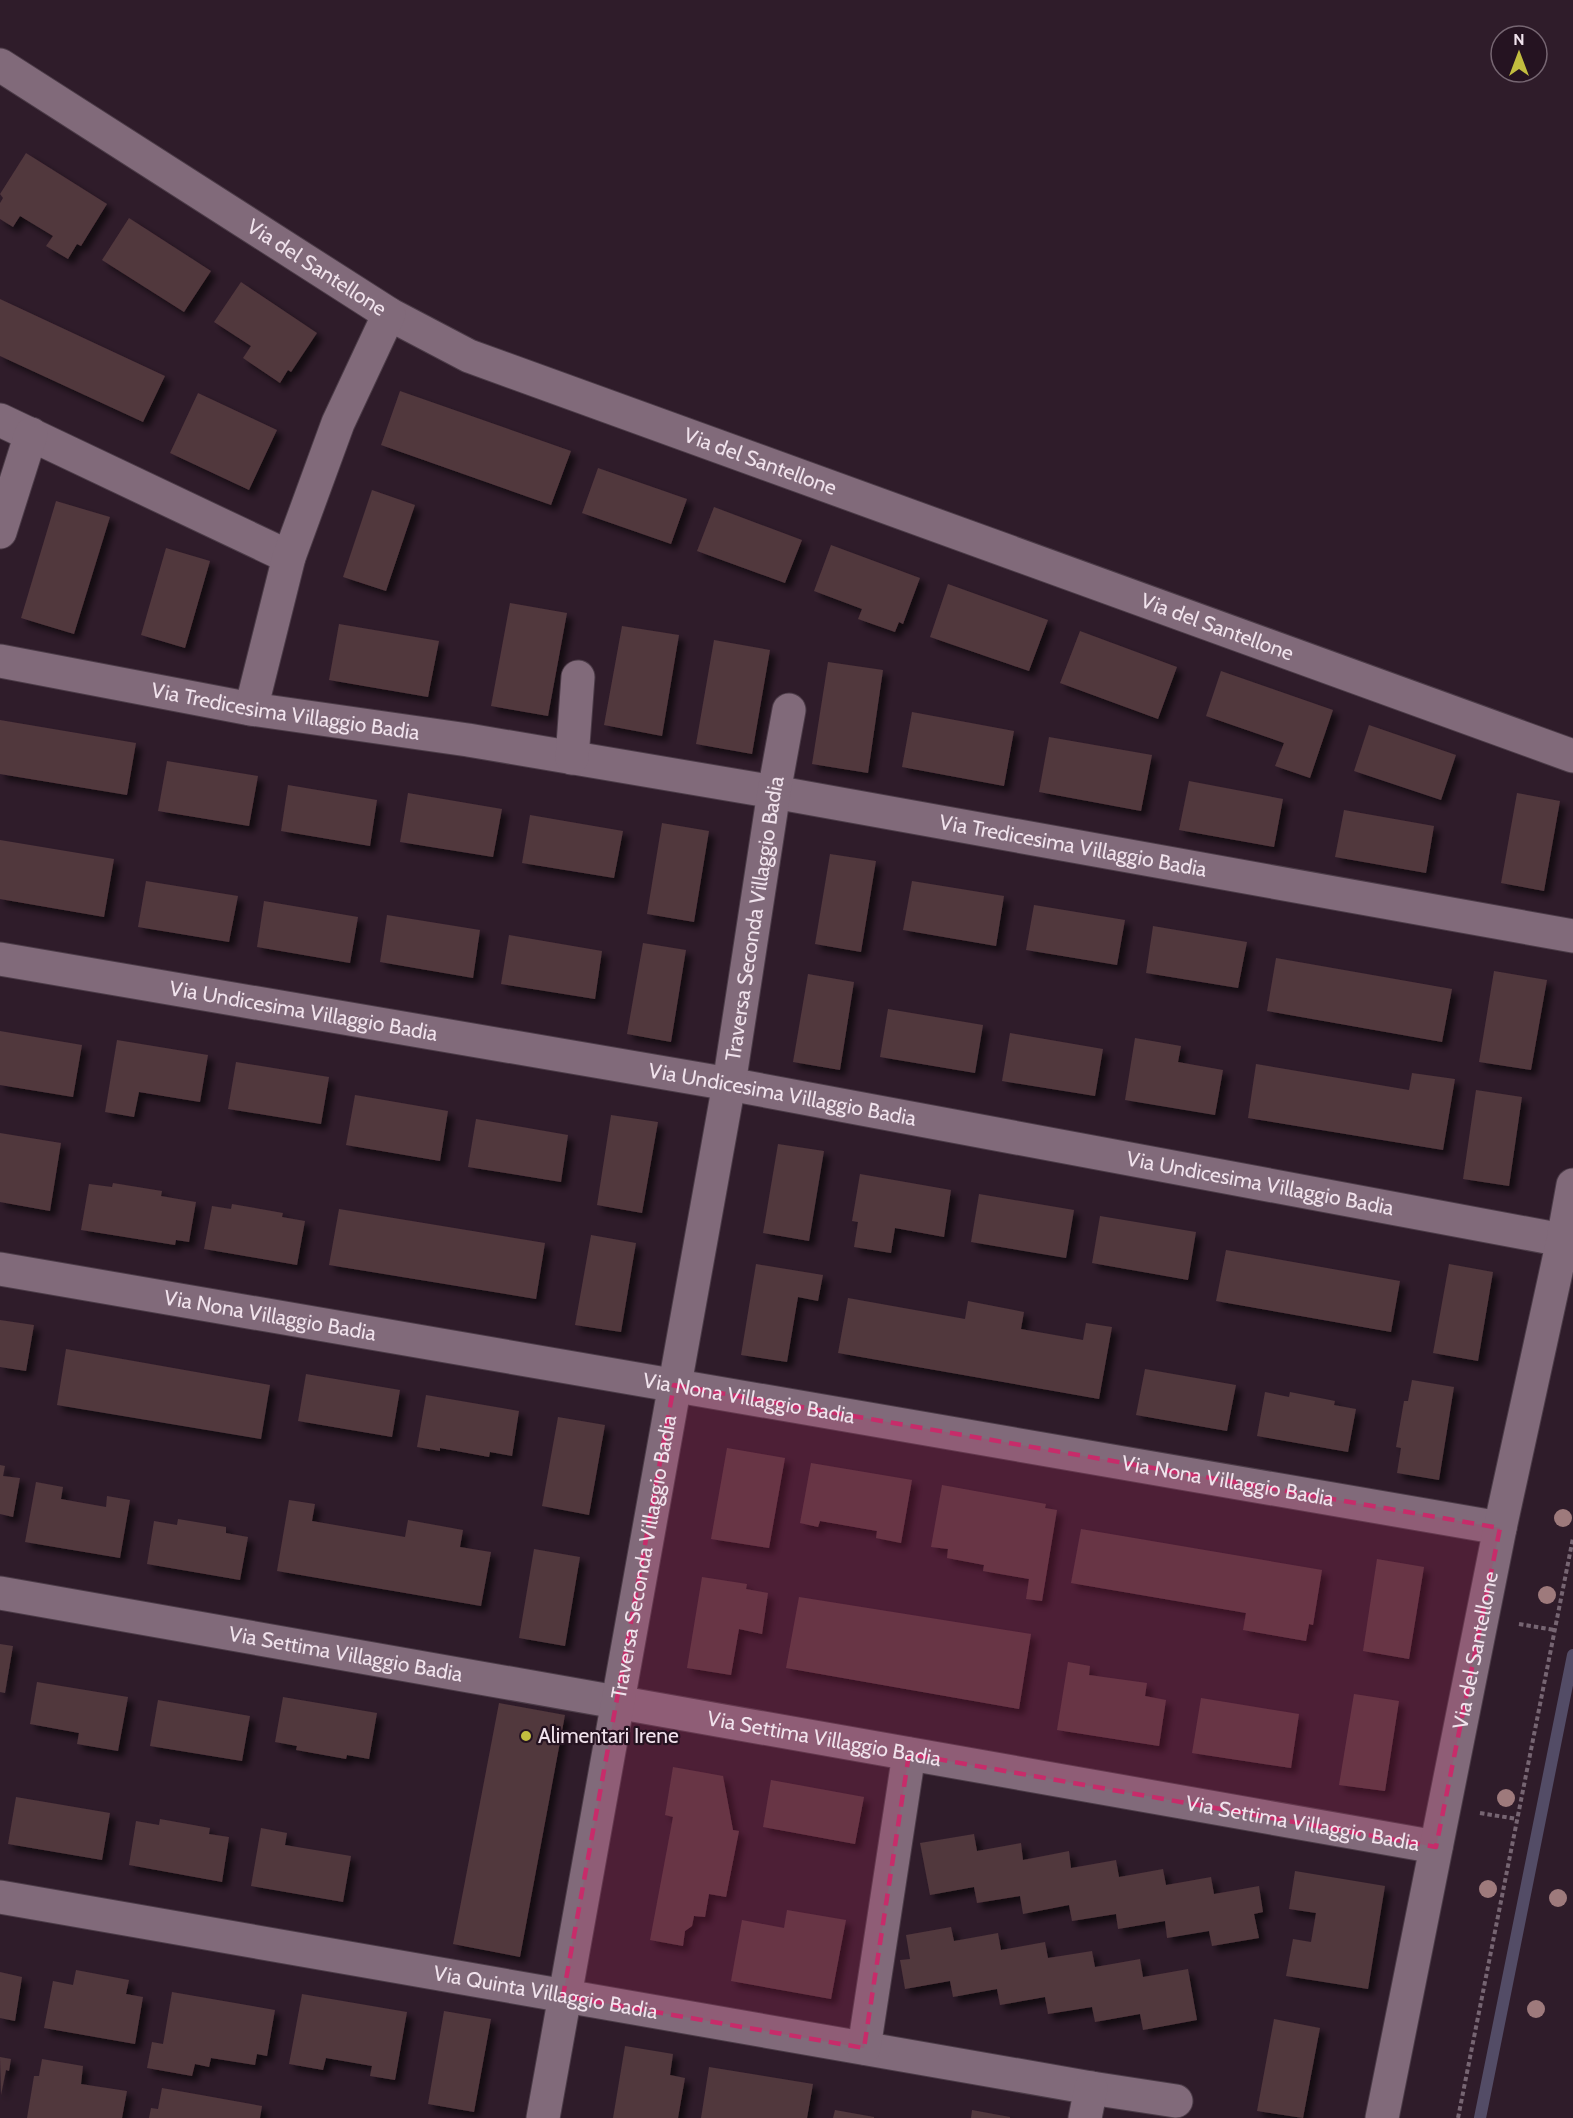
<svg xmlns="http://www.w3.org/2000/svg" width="1573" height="2118" viewBox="0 0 1573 2118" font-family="Cabin,sans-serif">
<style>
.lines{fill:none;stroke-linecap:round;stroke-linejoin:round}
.stream{stroke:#534c66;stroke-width:12}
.building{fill:#51373d;filter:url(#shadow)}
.minor-casing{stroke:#4b3b47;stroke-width:35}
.path{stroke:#766572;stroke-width:4;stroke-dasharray:4.5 3;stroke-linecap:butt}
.minor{stroke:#816a7a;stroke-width:33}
.tree{fill:#9e7a7c}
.marked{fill:#c72c6a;fill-opacity:0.2;stroke:#c72c6a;stroke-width:4.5;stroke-dasharray:12 8;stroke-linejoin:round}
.poi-dot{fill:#c2bd3f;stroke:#251321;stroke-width:2}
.labels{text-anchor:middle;stroke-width:4.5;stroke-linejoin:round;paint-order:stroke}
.street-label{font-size:21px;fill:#f0e2ec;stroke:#251321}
.poi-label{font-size:21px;fill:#f0e2ec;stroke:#251321;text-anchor:start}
</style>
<defs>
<filter id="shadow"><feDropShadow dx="5.5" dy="5.5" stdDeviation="3" flood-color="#0009"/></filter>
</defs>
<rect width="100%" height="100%" fill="#2f1c2a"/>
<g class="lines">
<!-- stream -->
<path class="stream" d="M 1480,2118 L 1573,1655"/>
</g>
<!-- building -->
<path class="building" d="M 26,153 L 107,204 L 81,246 L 77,244 L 68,259 L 46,246 L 53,236 L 20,216 L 13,227 L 0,219 L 0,203 L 3,198 L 0,194 Z
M 129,218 L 211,271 L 184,312 L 102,260 Z
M 241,282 L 317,333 L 291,372 L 288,370 L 280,383 L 243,358 L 251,346 L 214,322 Z
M 0,299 L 165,376 L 143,422 L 0,356 Z
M 400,391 L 571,451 L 551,505 L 381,445 Z
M 198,393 L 277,430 L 249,490 L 170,453 Z
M 598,468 L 687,499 L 671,544 L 582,513 Z
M 372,490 L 415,505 L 386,591 L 343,577 Z
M 56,501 L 110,517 L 74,634 L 21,618 Z
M 714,507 L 802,540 L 785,583 L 697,551 Z
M 831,545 L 920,578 L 903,624 L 899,622 L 895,632 L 858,619 L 862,609 L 814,591 Z
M 166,548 L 210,561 L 185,648 L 141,635 Z
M 948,584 L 1048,620 L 1029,671 L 930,637 Z
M 510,603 L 567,613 L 548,716 L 491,706 Z
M 339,624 L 439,641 L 428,697 L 329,680 Z
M 622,626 L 679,635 L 662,736 L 604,725 Z
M 1080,631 L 1177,667 L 1158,719 L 1060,683 Z
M 714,640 L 770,650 L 752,754 L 696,744 Z
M 828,662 L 883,670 L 868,773 L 812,764 Z
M 1221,671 L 1333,710 L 1310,778 L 1275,766 L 1284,743 L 1206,716 Z
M 912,712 L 1014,731 L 1004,786 L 902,767 Z
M 0,720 L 136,743 L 127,795 L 0,774 Z
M 1369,725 L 1456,755 L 1441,800 L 1354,771 Z
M 1049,737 L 1152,755 L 1141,811 L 1039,792 Z
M 167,761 L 258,776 L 249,826 L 158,811 Z
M 1189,781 L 1283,799 L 1274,847 L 1179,830 Z
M 288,785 L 377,800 L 370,846 L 281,831 Z
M 408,793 L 502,809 L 493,857 L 400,842 Z
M 1517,793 L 1560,801 L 1544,891 L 1501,883 Z
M 1344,810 L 1434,826 L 1426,873 L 1335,857 Z
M 530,815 L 623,831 L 614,878 L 522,863 Z
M 662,823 L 709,831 L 694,922 L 647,914 Z
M 0,840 L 114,859 L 104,917 L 0,899 Z
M 830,854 L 876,861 L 861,952 L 815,944 Z
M 146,881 L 238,896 L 229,942 L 138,927 Z
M 912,881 L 1004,896 L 996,946 L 903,930 Z
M 264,901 L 358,917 L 350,963 L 257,947 Z
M 1034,905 L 1125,920 L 1117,965 L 1026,950 Z
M 387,915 L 480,930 L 473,978 L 380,962 Z
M 1153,926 L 1247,942 L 1238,988 L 1146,973 Z
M 509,935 L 602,951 L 595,999 L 501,984 Z
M 643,943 L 686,950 L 671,1042 L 627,1034 Z
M 1276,958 L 1452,989 L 1442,1042 L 1267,1011 Z
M 1494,971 L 1547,980 L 1531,1070 L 1479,1062 Z
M 808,974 L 854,982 L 840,1070 L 793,1062 Z
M 888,1009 L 983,1025 L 975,1073 L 880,1057 Z
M 0,1031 L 82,1045 L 73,1097 L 0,1085 Z
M 1010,1033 L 1103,1049 L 1095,1096 L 1002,1081 Z
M 1135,1038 L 1181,1046 L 1178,1062 L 1223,1070 L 1215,1115 L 1125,1100 Z
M 117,1040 L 208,1055 L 200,1102 L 139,1092 L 134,1117 L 105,1112 Z
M 236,1062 L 329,1077 L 321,1124 L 228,1109 Z
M 1256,1064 L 1409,1090 L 1412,1073 L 1455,1079 L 1443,1150 L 1248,1118 Z
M 1476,1090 L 1522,1097 L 1509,1186 L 1463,1179 Z
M 355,1095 L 448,1111 L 440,1161 L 346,1145 Z
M 611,1115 L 658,1122 L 642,1213 L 597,1205 Z
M 476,1119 L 568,1135 L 561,1182 L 468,1167 Z
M 0,1133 L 61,1143 L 50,1211 L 0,1202 Z
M 778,1144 L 824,1151 L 809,1241 L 763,1233 Z
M 860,1174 L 951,1190 L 944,1237 L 895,1228 L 891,1253 L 854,1247 L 858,1222 L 852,1221 Z
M 113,1183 L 162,1191 L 161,1196 L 196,1202 L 189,1242 L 176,1240 L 175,1245 L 81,1230 L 89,1184 L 112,1187 Z
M 979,1194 L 1074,1210 L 1066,1258 L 971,1242 Z
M 232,1204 L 283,1213 L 282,1217 L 305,1221 L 297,1265 L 204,1249 L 212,1206 L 231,1209 Z
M 339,1209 L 545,1243 L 536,1299 L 329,1265 Z
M 1100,1216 L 1196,1232 L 1188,1280 L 1092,1263 Z
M 591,1235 L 636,1243 L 621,1332 L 575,1325 Z
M 1226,1250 L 1400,1281 L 1391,1332 L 1216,1301 Z
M 756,1264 L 823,1275 L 818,1301 L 798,1297 L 787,1362 L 741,1355 Z
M 1449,1264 L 1493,1272 L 1478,1361 L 1433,1353 Z
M 848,1298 L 965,1319 L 968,1301 L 1024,1312 L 1021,1329 L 1083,1340 L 1086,1323 L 1112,1327 L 1099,1399 L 838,1353 Z
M 0,1320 L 34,1325 L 26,1371 L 0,1367 Z
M 66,1349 L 270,1385 L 261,1439 L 57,1405 Z
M 1145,1369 L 1236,1385 L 1227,1431 L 1136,1415 Z
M 306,1374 L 400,1390 L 392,1437 L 298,1421 Z
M 1412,1380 L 1454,1387 L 1439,1480 L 1397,1473 L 1401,1448 L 1396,1447 L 1404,1401 L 1408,1401 Z
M 1265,1392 L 1289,1397 L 1290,1392 L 1335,1401 L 1334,1405 L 1356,1409 L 1348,1452 L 1257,1436 Z
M 426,1395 L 519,1411 L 512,1456 L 490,1452 L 489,1457 L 440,1448 L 440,1451 L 417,1447 Z
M 558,1417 L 605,1425 L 589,1515 L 542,1506 Z
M 727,1448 L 785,1458 L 769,1548 L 711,1539 Z
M 811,1463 L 912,1480 L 901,1543 L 876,1538 L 877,1531 L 820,1521 L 818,1527 L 800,1523 Z
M 0,1465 L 5,1466 L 3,1476 L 20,1478 L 13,1517 L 0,1514 Z
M 36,1482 L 63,1487 L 61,1499 L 106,1507 L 107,1496 L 130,1500 L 120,1558 L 25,1542 Z
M 942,1485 L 1046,1504 L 1045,1508 L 1057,1510 L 1042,1601 L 1026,1599 L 1029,1579 L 983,1571 L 984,1565 L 947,1558 L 948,1549 L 931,1547 Z
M 289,1500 L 315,1504 L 312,1521 L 405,1537 L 408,1520 L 463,1530 L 460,1547 L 491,1552 L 481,1606 L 277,1571 Z
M 178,1519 L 226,1527 L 226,1533 L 248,1537 L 240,1580 L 147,1564 L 154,1521 L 177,1525 Z
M 1081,1529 L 1322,1570 L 1313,1625 L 1309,1624 L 1306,1641 L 1243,1630 L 1246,1613 L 1071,1583 Z
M 534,1549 L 580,1557 L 565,1646 L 519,1638 Z
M 1377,1559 L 1424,1567 L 1409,1659 L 1363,1651 Z
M 702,1577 L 747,1584 L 746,1589 L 768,1593 L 762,1634 L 739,1629 L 731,1675 L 687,1668 Z
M 799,1597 L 1031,1634 L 1019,1709 L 786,1668 Z
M 0,1644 L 13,1646 L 5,1693 L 0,1692 Z
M 1068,1662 L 1090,1666 L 1089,1675 L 1147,1683 L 1145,1696 L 1166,1700 L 1159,1746 L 1057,1730 Z
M 37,1682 L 128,1697 L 118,1751 L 77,1744 L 79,1733 L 30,1724 Z
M 1354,1694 L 1399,1701 L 1385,1791 L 1339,1785 Z
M 283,1697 L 377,1713 L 369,1759 L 347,1755 L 346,1759 L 296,1750 L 297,1746 L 275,1742 Z
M 1201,1698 L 1299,1714 L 1291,1768 L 1192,1753 Z
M 158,1700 L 250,1716 L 242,1761 L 150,1746 Z
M 499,1703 L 565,1715 L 520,1957 L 453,1944 Z
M 673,1767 L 723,1776 L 733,1830 L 739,1831 L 726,1897 L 709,1894 L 705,1917 L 694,1916 L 692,1926 L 685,1931 L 683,1946 L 650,1940 L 673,1817 L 665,1815 Z
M 771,1780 L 864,1797 L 855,1844 L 763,1827 Z
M 16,1797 L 110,1813 L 102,1860 L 8,1844 Z
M 160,1819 L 210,1828 L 209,1834 L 229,1837 L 222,1882 L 129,1865 L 136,1821 L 159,1825 Z
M 261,1828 L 287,1833 L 285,1845 L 351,1856 L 343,1902 L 251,1886 Z
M 974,1834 L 977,1851 L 1021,1843 L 1023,1860 L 1069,1851 L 1071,1868 L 1116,1860 L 1119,1877 L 1163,1869 L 1166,1885 L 1211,1877 L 1214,1894 L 1259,1886 L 1263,1912 L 1254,1914 L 1259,1938 L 1212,1946 L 1209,1931 L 1167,1938 L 1165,1921 L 1118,1929 L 1116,1914 L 1072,1921 L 1069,1905 L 1023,1914 L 1020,1896 L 977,1903 L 974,1887 L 930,1895 L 920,1843 Z
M 1295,1871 L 1385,1886 L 1368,1989 L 1286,1976 L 1293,1939 L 1311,1942 L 1316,1913 L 1289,1909 Z
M 787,1910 L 846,1920 L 831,1999 L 731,1981 L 742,1920 L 784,1928 Z
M 951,1927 L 954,1941 L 998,1933 L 1001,1950 L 1045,1942 L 1048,1958 L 1092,1951 L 1095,1967 L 1140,1959 L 1143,1977 L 1188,1969 L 1197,2020 L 1143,2030 L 1140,2014 L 1095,2022 L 1092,2007 L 1048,2014 L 1045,1997 L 1000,2005 L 997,1989 L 953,1997 L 950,1981 L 905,1989 L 900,1960 L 910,1959 L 906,1935 Z
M 76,1970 L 129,1980 L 126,1994 L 143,1997 L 135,2044 L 44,2028 L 53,1981 L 73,1985 Z
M 0,1972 L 22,1977 L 15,2021 L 0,2018 Z
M 172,1992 L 275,2010 L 267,2056 L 257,2054 L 255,2065 L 211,2058 L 209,2067 L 195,2064 L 192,2076 L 147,2068 L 152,2042 L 163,2044 Z
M 302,1994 L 407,2012 L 395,2080 L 370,2076 L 372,2066 L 326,2058 L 323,2070 L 289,2064 Z
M 444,2011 L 491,2019 L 474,2112 L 428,2104 Z
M 1274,2019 L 1320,2028 L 1303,2118 L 1257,2111 Z
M 625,2046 L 673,2054 L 670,2075 L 685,2078 L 678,2118 L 613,2118 Z
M 0,2057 L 11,2059 L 9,2071 L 6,2070 L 1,2095 Z
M 42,2059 L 83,2066 L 81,2084 L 127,2091 L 122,2118 L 27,2118 L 34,2076 L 39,2076 Z
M 709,2067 L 813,2084 L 807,2118 L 701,2118 Z
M 162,2088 L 262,2106 L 260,2118 L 149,2118 L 151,2108 L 158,2109 Z
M 835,2110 L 874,2117 L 874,2118 L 833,2118 Z
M 972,2110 L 1010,2117 L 1010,2118 L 971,2118 Z"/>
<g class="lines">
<!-- minor casing -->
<g class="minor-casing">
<g id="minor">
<path id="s1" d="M 0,65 L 389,314 L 469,356 L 1573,756"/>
<path d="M 0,420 L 289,557"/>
<path d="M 0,532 L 31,434"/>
<path id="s2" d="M 0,661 L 251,709 L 468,740 L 774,792 L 1573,936"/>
<path d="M 251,709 L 289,557 L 338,423 L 389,314"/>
<path d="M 572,758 L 578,677"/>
<path id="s3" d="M 0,959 L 729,1084 L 1573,1242"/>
<path id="s4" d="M 0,1269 L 1500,1528"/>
<path id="s5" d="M 0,1593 L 1436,1847"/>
<path id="s6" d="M 0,1897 L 1091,2088 L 1176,2101"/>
<path d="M 864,2048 L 909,1754"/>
<path id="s7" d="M 543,2118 L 729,1084 L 774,792 L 789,710"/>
<path d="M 1085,2118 L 1091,2088"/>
<path id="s8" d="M 1382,2118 L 1500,1528 L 1563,1240 L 1573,1185"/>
</g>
</g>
<!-- path -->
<path class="path" d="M 1519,1624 L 1555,1630
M 1480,1813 L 1517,1819
M 1458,2118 L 1573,1538"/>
<!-- minor -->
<use href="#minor" class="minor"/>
</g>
<!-- trees -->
<g class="tree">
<circle cx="1563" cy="1518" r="9"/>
<circle cx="1547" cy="1595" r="9"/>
<circle cx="1506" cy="1798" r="9"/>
<circle cx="1488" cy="1889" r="9"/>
<circle cx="1558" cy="1898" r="9"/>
<circle cx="1536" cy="2009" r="9"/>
</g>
<!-- marked area -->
<path class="marked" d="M 674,1385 L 1500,1528 L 1436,1847 L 909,1754 L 864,2048 L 563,1996 Z"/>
<!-- markers -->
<circle class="poi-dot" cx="526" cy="1736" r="6"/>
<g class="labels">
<!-- street labels -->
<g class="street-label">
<text dy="7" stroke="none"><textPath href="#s1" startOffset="376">Via del Santellone</textPath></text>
<text dy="7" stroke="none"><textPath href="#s1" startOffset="862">Via del Santellone</textPath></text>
<text dy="7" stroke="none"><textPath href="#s1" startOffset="1348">Via del Santellone</textPath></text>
<text dy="7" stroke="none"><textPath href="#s2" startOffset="290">Via Tredicesima Villaggio Badia</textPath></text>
<text dy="7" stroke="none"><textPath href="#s2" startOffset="1089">Via Tredicesima Villaggio Badia</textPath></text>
<text dy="7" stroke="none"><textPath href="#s7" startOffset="1218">Traversa Seconda Villaggio Badia</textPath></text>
<text dy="7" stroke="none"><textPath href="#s3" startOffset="308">Via Undicesima Villaggio Badia</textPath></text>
<text dy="7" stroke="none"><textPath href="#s3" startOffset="794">Via Undicesima Villaggio Badia</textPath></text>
<text dy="7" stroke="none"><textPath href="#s3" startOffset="1280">Via Undicesima Villaggio Badia</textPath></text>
<text dy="7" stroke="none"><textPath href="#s4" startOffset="274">Via Nona Villaggio Badia</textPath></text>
<text dy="7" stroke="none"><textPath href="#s4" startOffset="760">Via Nona Villaggio Badia</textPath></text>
<text dy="7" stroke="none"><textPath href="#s4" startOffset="1246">Via Nona Villaggio Badia</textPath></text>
<text dy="7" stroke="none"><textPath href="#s7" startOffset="570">Traversa Seconda Villaggio Badia</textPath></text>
<text dy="7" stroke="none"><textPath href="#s8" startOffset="477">Via del Santellone</textPath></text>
<text dy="7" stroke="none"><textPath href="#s5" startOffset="351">Via Settima Villaggio Badia</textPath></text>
<text dy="7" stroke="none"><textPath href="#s5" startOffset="837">Via Settima Villaggio Badia</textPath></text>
<text dy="7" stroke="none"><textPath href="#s5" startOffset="1323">Via Settima Villaggio Badia</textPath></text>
<text dy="7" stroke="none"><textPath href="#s6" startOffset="554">Via Quinta Villaggio Badia</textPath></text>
</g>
<!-- poi labels -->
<g class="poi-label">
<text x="538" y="1743">Alimentari Irene</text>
</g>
</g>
<!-- north arrow -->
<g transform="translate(1519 54)"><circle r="28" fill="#251321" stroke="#766672" stroke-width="1.5"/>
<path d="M0-4.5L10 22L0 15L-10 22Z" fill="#c2bd3f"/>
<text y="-9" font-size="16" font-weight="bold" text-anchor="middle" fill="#f0e2ec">N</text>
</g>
</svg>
